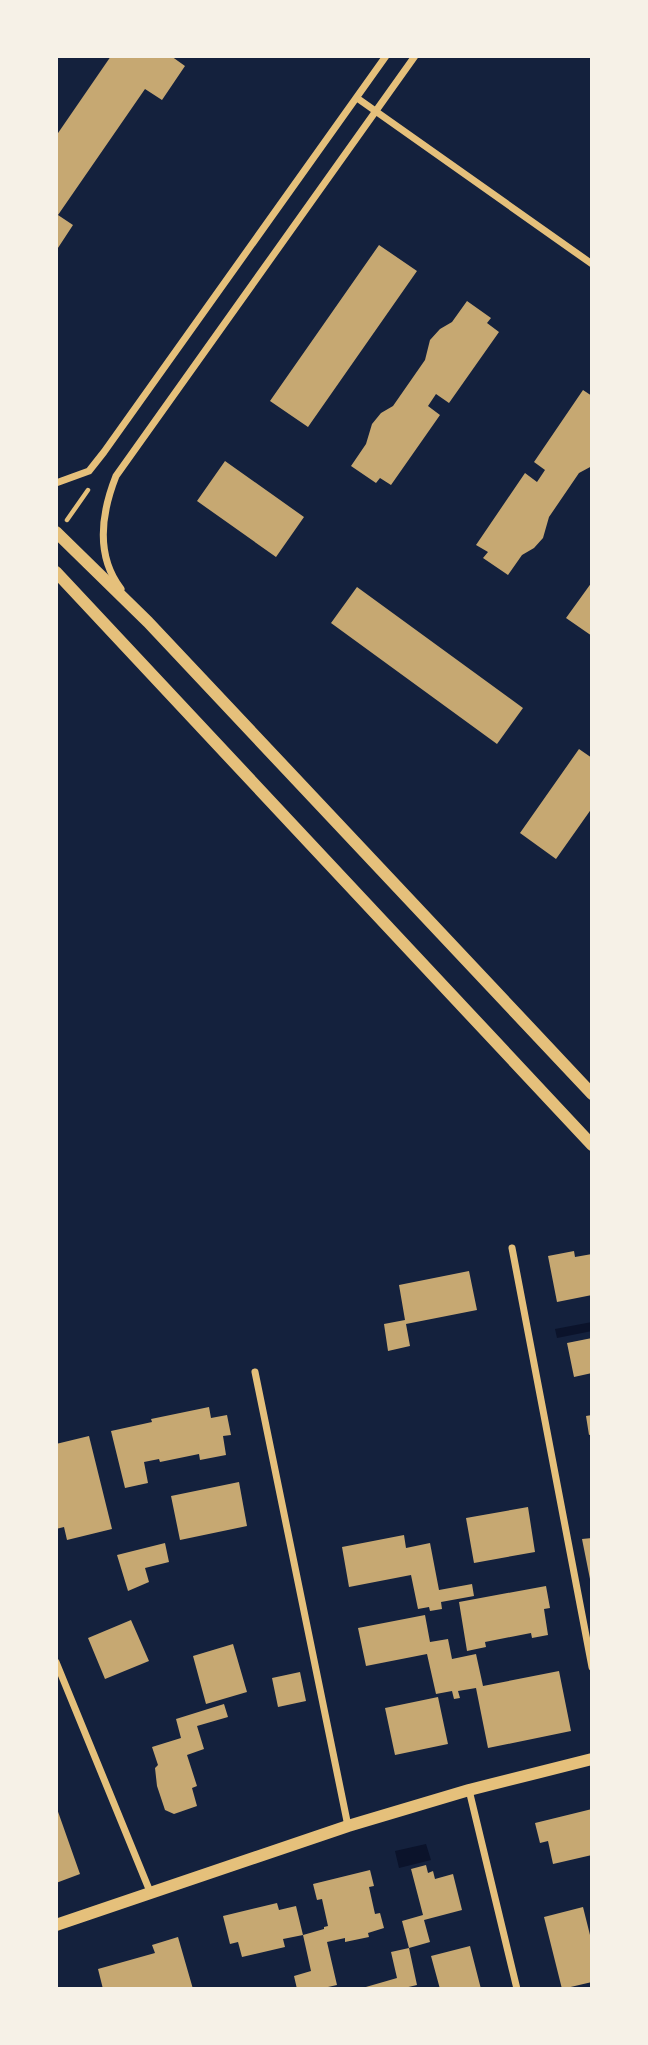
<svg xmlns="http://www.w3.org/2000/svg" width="648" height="2045" viewBox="0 0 648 2045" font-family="'Crimson Pro',serif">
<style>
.water{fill:#0b132b}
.building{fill:#c6a872}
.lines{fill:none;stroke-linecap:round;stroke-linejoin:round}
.path{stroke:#e5c07b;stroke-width:4.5}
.minor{stroke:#e5c07b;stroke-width:7}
.tertiary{stroke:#e5c07b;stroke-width:12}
</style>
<rect width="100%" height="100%" fill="#14213d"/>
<!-- water -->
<path class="water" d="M 592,1322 L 592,1331 L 557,1338 L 555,1329 Z
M 426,1844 L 431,1860 L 399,1868 L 395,1851 Z"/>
<!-- building -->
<path class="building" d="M 111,56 L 171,56 L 185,66 L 162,100 L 145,89 L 58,215 L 73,225 L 56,251 L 56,136 Z
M 379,245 L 417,271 L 308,427 L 270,401 Z
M 467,301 L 491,318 L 487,323 L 499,332 L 449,403 L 436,394 L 428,406 L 440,415 L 391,485 L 380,478 L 376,483 L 351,466 L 366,444 L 372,424 L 381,413 L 393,406 L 425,360 L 430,340 L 440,329 L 452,322 Z
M 583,390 L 592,396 L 592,466 L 579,473 L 549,517 L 543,538 L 534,548 L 522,555 L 508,575 L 483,558 L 488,552 L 476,545 L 525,473 L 537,482 L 545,470 L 534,462 Z
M 225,461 L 304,517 L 276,557 L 197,501 Z
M 592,582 L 592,636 L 566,618 Z
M 357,587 L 523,708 L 497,744 L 331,623 Z
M 579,749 L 592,758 L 592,808 L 556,859 L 520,833 Z
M 574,1251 L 575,1257 L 592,1254 L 592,1295 L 557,1302 L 548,1256 Z
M 469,1271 L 477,1310 L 406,1324 L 410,1346 L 388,1351 L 384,1324 L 405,1320 L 399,1285 Z
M 592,1338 L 592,1373 L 574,1377 L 567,1343 Z
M 209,1407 L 211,1418 L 227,1415 L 231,1435 L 223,1436 L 226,1455 L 200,1460 L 199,1454 L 160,1462 L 159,1459 L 144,1462 L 148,1483 L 125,1488 L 111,1431 L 152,1422 L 151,1419 Z
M 592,1415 L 592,1434 L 589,1435 L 586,1416 Z
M 89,1436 L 112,1529 L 67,1540 L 64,1527 L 56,1529 L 56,1444 Z
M 239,1482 L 247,1526 L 180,1540 L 171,1496 Z
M 528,1507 L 535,1552 L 474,1563 L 466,1518 Z
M 404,1535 L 406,1548 L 430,1543 L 439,1590 L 472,1584 L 474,1596 L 441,1602 L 442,1609 L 430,1611 L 429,1607 L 418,1609 L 411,1575 L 349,1587 L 342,1547 Z
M 592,1538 L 592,1583 L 591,1584 L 582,1539 Z
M 165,1543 L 169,1562 L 145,1568 L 149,1582 L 128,1591 L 117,1555 Z
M 546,1586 L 550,1608 L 544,1609 L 548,1635 L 532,1638 L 531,1633 L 485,1642 L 486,1647 L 467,1651 L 459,1602 Z
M 425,1615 L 430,1642 L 448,1639 L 452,1659 L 476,1654 L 483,1686 L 559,1671 L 571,1731 L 488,1748 L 476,1688 L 458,1691 L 460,1698 L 454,1699 L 452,1691 L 436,1694 L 427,1654 L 366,1666 L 358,1628 Z
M 131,1620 L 149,1661 L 105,1679 L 88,1638 Z
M 233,1644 L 247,1692 L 206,1704 L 193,1656 Z
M 300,1672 L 306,1701 L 278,1707 L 272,1678 Z
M 438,1697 L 448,1744 L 395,1755 L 385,1708 Z
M 224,1704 L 228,1717 L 197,1726 L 204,1749 L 187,1755 L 197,1786 L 192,1788 L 197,1806 L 174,1814 L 165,1810 L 157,1786 L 155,1768 L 158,1765 L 152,1747 L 181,1738 L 176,1719 Z
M 56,1806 L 80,1874 L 56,1883 Z
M 592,1809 L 592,1855 L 553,1864 L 548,1841 L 540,1843 L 535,1823 Z
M 426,1865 L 428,1873 L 433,1871 L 435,1879 L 453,1874 L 462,1910 L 424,1920 L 430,1942 L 409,1948 L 402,1921 L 423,1915 L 411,1869 Z
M 370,1870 L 374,1886 L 369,1887 L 375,1914 L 380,1913 L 384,1928 L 368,1933 L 369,1937 L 345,1942 L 345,1938 L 327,1942 L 337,1985 L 319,1989 L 297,1989 L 294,1976 L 311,1971 L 303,1935 L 324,1929 L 324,1927 L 328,1926 L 322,1899 L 317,1900 L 313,1884 Z
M 277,1903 L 279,1910 L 296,1906 L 303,1935 L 283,1939 L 285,1947 L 242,1957 L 238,1942 L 230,1944 L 223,1916 Z
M 583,1907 L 592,1943 L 592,1982 L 562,1989 L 544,1917 Z
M 178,1937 L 193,1989 L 103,1989 L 98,1969 L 155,1953 L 152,1945 Z
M 470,1946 L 481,1989 L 440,1989 L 431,1956 Z
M 409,1948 L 417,1985 L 400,1989 L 359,1989 L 397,1978 L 391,1952 Z"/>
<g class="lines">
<!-- path -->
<path class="path" d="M 67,520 L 88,490"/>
<!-- minor -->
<path class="minor" d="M 357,98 L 592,264
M 56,483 L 89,471 L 104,452 L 386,56
M 121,589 C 95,555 101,514 116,476 L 415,56
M 512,1248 L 592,1667
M 255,1372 L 348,1826
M 56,1662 L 151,1894
M 469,1790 L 517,1989"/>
<!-- tertiary -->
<path class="tertiary" d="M 56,532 L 148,622 L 592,1094
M 56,572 L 592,1145
M 56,1925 L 348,1826 L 469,1790 L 592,1759"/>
</g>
<!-- border -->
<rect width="648" height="2045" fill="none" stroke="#f6f1e7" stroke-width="116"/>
</svg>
